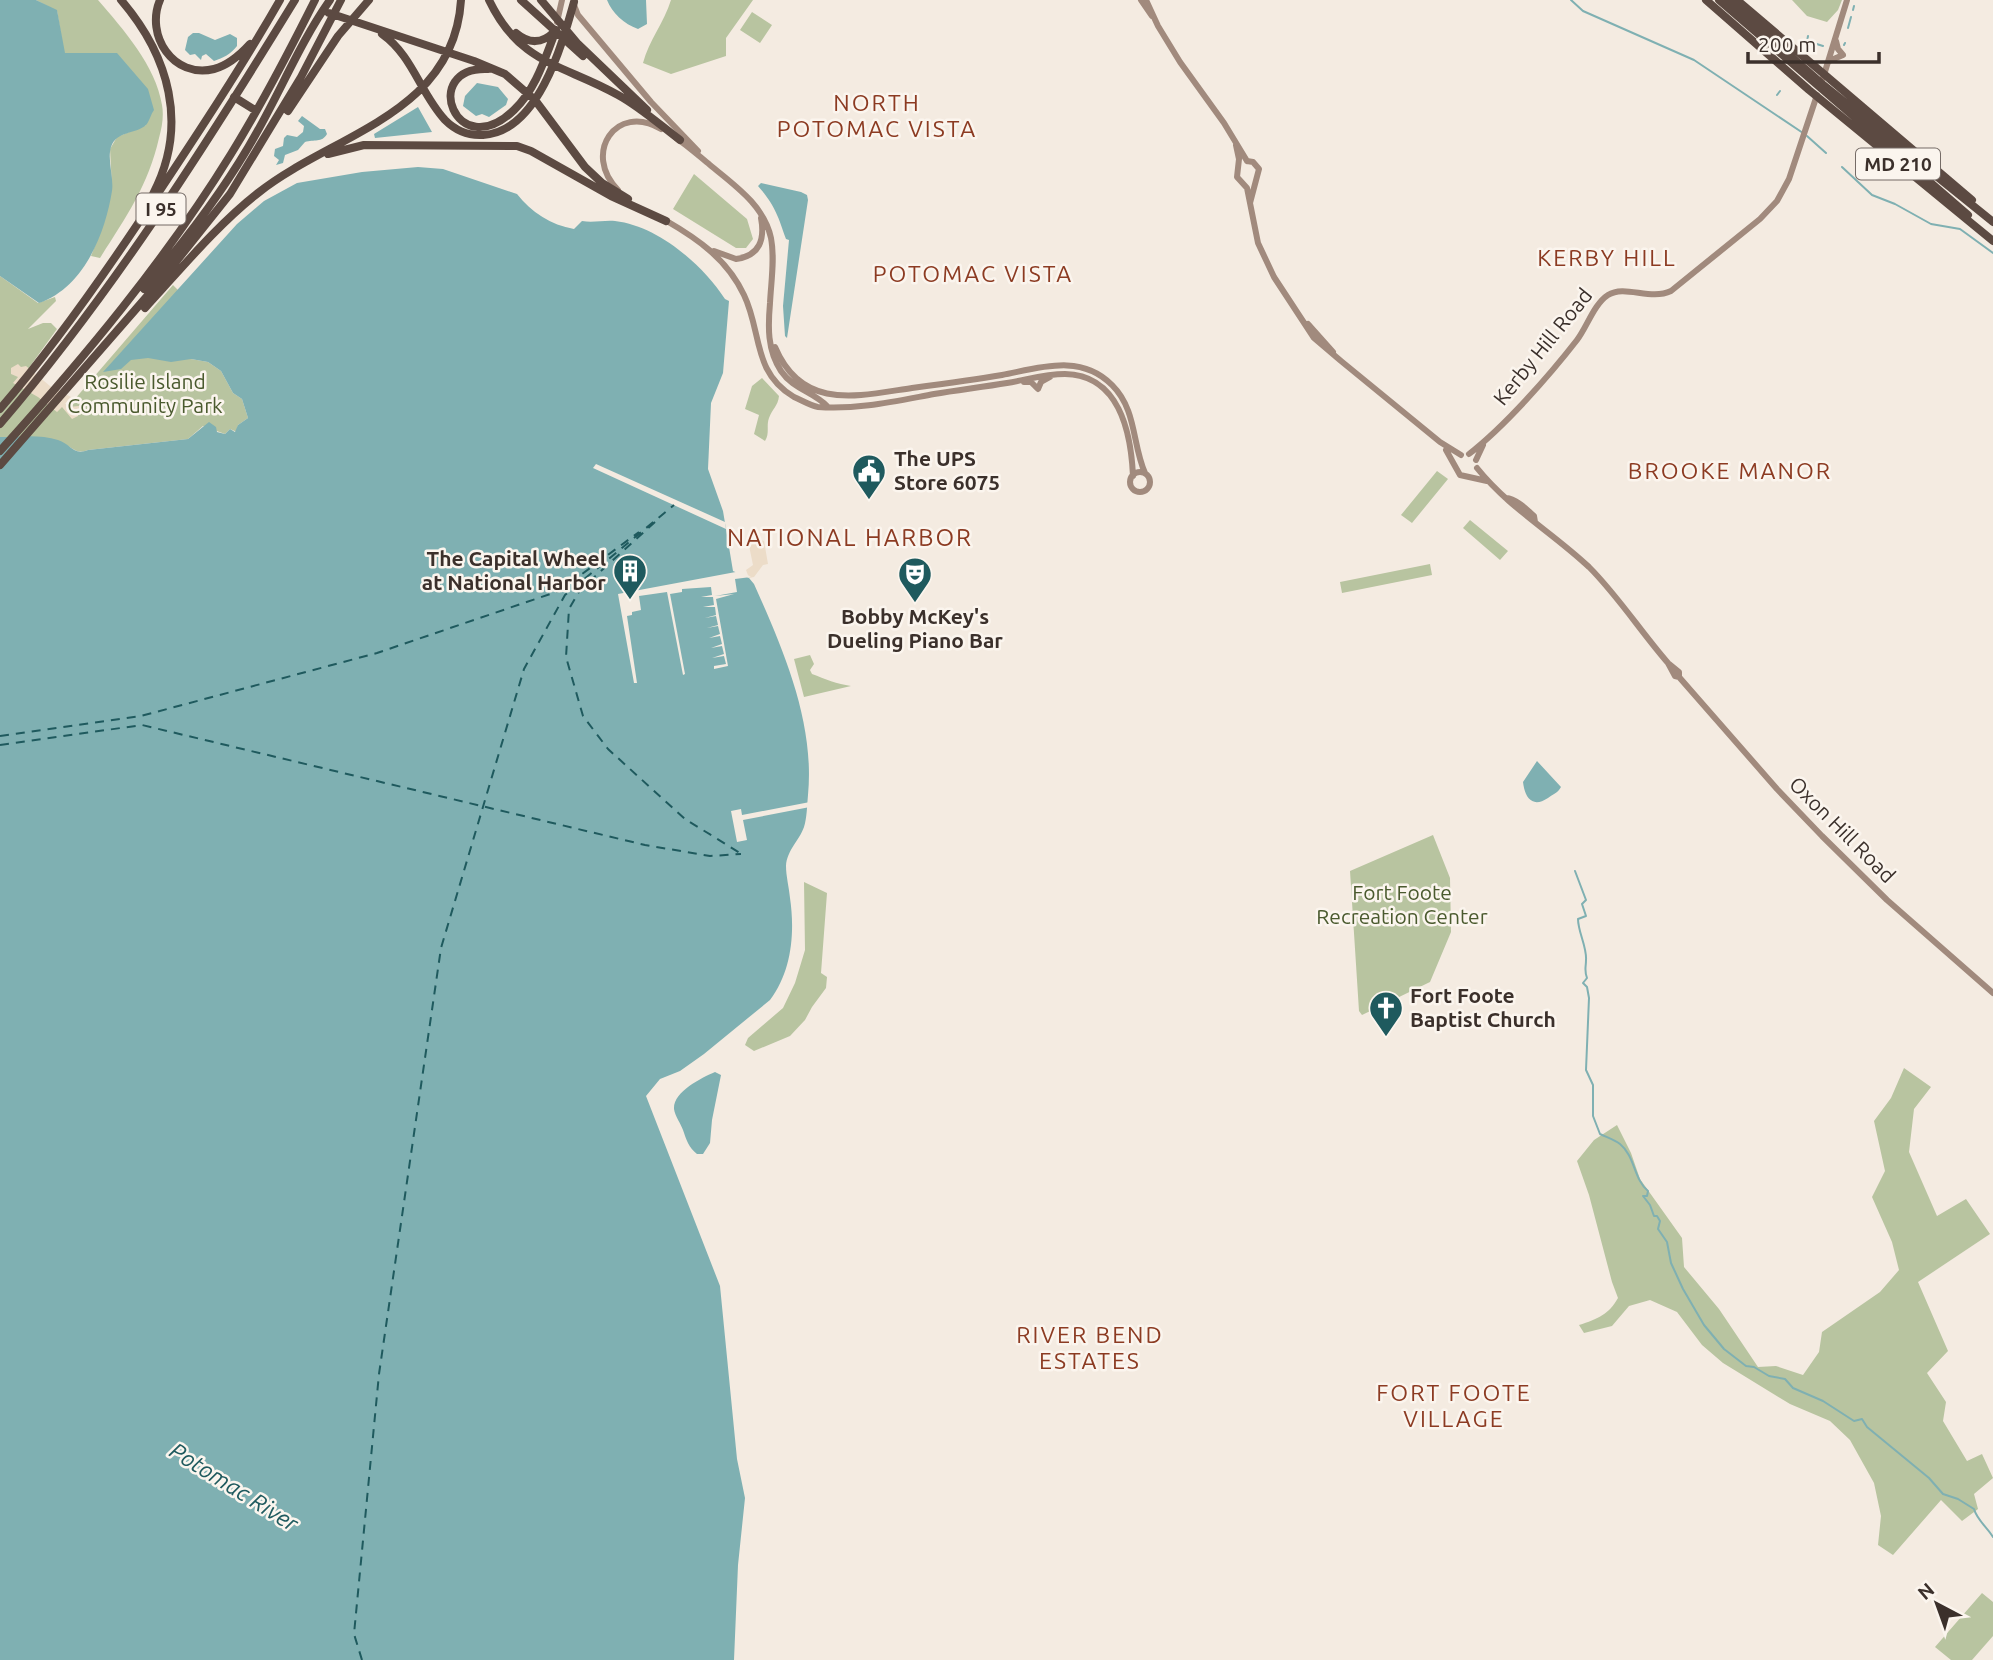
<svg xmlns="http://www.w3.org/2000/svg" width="1993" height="1660" viewBox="0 0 1993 1660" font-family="Ubuntu,sans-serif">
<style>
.green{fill:#b8c4a0}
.plaza{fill:#ecdcc8}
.water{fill:#7fb0b2}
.pier{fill:#f4ebe1}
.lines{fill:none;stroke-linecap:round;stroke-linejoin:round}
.stream{stroke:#7fb0b2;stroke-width:2}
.ferry{stroke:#1f5a5e;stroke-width:2;stroke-dasharray:9 7;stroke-linecap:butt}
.secondary{stroke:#a18a7d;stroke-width:6}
.highway{stroke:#5c4a42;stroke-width:8}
.labels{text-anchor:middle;stroke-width:5;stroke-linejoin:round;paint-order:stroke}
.shield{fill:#fbf5ee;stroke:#756b66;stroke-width:2}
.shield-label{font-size:19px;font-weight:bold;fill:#3b302b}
.street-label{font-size:21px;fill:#3b302b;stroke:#fbf5ee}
.park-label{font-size:21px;fill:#4a5a2e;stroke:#fbf5ee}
.poi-label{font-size:21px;font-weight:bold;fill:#3b302b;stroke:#fbf5ee;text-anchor:start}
.neighbourhood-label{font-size:23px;letter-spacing:2px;fill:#8c3b22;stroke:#fbf5ee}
.water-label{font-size:23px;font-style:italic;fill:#1f5a5e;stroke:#fbf5ee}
.quarter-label{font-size:24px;letter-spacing:2px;fill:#8c3b22;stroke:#fbf5ee}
</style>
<rect width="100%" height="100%" fill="#f4ebe1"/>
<!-- green -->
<path class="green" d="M 36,0 L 98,0 C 123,29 156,66 162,105 C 164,116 162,127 159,138 C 148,186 126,217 100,258 L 91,256 L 103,225 L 112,188 L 110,149 L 117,137 L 146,125 L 64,53 L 57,11 Z
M 671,0 L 753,0 L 726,38 L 726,56 L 671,74 L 643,63 C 649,40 664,23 671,0 Z
M 1792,0 L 1842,0 L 1838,10 L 1827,22 L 1807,16 Z
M 752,12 L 772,25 L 760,43 L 740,30 Z
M 694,174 L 747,219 L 753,239 L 746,248 L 736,248 L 673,209 Z
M 0,276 L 38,303 L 55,297 L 56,301 L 28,329 L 43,323 L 51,323 L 57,329 L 28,369 L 68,407 L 173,285 L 180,292 L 191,359 L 208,362 L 221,371 L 233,393 L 242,399 L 248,418 L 238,425 L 237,432 L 230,429 L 225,434 L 203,426 L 188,439 L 88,450 C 75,455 74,447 63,444 C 42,437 22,437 0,437 Z
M 762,378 L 779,396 C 778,406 772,409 769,418 C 766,426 770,433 765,441 L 754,434 L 759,415 L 745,409 L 752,386 Z
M 1437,471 L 1448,479 L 1412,523 L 1401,515 Z
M 1470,520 L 1508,551 L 1500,560 L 1463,528 Z
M 1430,564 L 1432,575 L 1342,593 L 1340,582 Z
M 810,655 L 814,664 L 810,670 L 812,674 C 825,679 837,684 851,686 L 804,697 L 794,659 Z
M 1433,835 L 1450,878 L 1451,932 L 1430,982 L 1362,1015 L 1359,1011 L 1350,871 Z
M 804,882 L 827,893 L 821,973 L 827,977 L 826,988 L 812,1007 L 805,1020 L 790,1036 L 754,1051 L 745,1045 L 748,1038 L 783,1008 L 795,983 L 805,950 Z
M 1904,1068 L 1931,1087 L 1914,1109 L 1909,1152 L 1937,1216 L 1966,1199 L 1990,1234 L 1918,1282 L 1948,1351 L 1927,1373 L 1946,1402 L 1943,1421 L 1967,1461 L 1982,1454 L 1993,1478 L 1974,1494 L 1978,1509 L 1962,1521 L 1941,1500 L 1893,1555 L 1878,1545 L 1881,1516 L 1874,1483 L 1850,1440 L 1830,1421 L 1790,1404 L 1723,1363 L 1702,1345 L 1677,1312 L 1650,1300 L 1629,1306 L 1612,1326 L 1584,1333 L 1579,1325 C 1598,1319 1609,1314 1618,1298 L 1612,1282 L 1589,1195 L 1577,1161 L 1594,1140 L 1617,1125 L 1631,1153 L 1640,1179 L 1682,1238 L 1684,1267 L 1719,1309 L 1758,1367 L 1776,1366 L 1803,1375 L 1819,1352 L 1822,1332 L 1880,1292 L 1899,1270 L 1892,1242 L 1872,1197 L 1885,1171 L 1874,1121 L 1891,1098 Z
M 1982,1593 L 1993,1602 L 1993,1636 L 1972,1660 L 1951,1660 L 1935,1647 Z"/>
<!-- plaza -->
<path class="plaza" d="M 18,364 L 21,367 L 26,366 L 50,386 L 71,397 L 65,404 L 68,407 L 79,406 L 78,416 L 72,419 L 62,407 L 57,412 L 38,397 L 13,383 L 18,377 L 11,374 L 11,368 Z
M 747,536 L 764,541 L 768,564 L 763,565 L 754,577 L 749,578 L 746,570 L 753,565 Z"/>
<!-- water -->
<path class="water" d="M 0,0 L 36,0 L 57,10 L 65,53 L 117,53 L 148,89 L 154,110 C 151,114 149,122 146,125 C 135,135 117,130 111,147 C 107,160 114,177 112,191 C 105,235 83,288 39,303 L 0,276 Z
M 607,0 L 646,0 L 647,24 L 638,29 C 624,24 612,13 607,0 Z
M 193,33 L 199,33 L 215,40 L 230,34 L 237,38 L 237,46 C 231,54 223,58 214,61 L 206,54 L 202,56 L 201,60 L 195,54 L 190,55 L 185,50 L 188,37 Z
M 477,83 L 498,87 L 508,99 L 506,105 L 489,117 L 482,114 L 476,116 L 463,106 L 465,96 Z
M 418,107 L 432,132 L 375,138 L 374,134 Z
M 302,116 L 320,129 L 325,129 L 327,134 C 322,143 314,139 305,142 L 298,150 L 285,155 L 283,163 L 276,165 L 279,160 L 274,156 L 275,149 L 283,146 L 284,138 L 287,135 L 297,137 L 303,132 L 304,126 L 298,121 Z
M 418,167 L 443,169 L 517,194 C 531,212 551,225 574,229 L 582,221 C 593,223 604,220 615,221 C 658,226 702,264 725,299 L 729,301 L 723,373 L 711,403 L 708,469 L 723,511 L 733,571 L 749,578 L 754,584 C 783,649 815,722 808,795 C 807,805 807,818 804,827 C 799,841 787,850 786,866 C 786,876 789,887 790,898 C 795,932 792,971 770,1000 L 704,1054 L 680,1071 L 660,1079 L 646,1096 L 720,1286 L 737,1459 L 745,1498 L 738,1565 L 734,1660 L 0,1660 L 0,437 C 19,437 40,434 58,440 C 71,444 73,456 88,450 L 188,439 L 209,422 L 216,427 L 217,432 L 225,434 L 230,429 L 235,432 L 238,425 L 248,418 L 242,399 L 233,393 L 221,371 L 208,362 L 191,359 L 171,362 L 148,358 L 131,360 L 121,369 L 103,372 L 237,224 L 264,201 L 297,183 L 362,172 Z
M 761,183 L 801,192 L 807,195 L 808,200 L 787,338 L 785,336 L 783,306 L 789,240 L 786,239 C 778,216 775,205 758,186 Z
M 1537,761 L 1561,787 C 1557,794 1554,793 1548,798 C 1533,808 1525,799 1523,782 Z
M 715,1072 L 721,1075 L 712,1120 L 710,1143 L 703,1154 L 697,1154 C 689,1148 686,1139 683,1130 C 681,1124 675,1116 674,1109 C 673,1092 701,1078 715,1072 Z"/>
<!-- pier -->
<path class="pier" d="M 596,464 L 725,522 L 726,529 L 593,468 Z
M 741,571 L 751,577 L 735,579 L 737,592 L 715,596 L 734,594 L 716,599 L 728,666 L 714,669 L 714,666 L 726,664 L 724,656 L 712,658 L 724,654 L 722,646 L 711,648 L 722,644 L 720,636 L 709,638 L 720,634 L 718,626 L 707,628 L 718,625 L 716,616 L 705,618 L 716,615 L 715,607 L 703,607 L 714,605 L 713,597 L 701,597 L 712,595 L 711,587 L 682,589 L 682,592 L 670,594 L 685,674 L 683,675 L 667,592 L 639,596 L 641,610 L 632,612 L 632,615 L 627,616 L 637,683 L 634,683 L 618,594 Z
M 810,802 L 810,807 L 743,820 L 747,840 L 737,842 L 731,811 L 741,809 L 742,815 Z"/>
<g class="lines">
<!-- stream -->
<path class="stream" d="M 1571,0 L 1583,11 L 1694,60 L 1803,133
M 1853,10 L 1854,6
M 1848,28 L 1851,17
M 1807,41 L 1823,46
M 1844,45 L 1845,43
M 1806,47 L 1808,36
M 1777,95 L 1780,91
M 1807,136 L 1826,153
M 1842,167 L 1872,195 L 1895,204 L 1931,224 L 1960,229 L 1993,253
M 1575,871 L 1586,900 L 1582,904 L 1586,916 L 1578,919 C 1578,932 1587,947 1586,960 C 1586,968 1584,970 1587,978 L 1583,983 L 1587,987 L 1589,998 L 1586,1070 L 1593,1085 L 1593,1116 L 1600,1134 C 1606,1137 1615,1140 1620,1144 C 1635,1156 1634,1180 1648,1191 L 1647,1196 L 1643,1196 L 1650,1205 L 1654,1216 L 1657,1216 L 1660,1221 L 1658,1229 L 1667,1242 L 1671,1263 L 1683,1289 L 1704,1325 L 1724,1349 L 1746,1366 L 1754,1367 L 1769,1376 L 1785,1379 L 1793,1388 L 1823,1401 L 1854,1421 L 1862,1419 L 1867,1427 L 1929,1478 L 1943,1494 L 1958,1499 L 1974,1509 C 1977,1520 1987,1527 1993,1537"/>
<!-- ferry -->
<path class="ferry" d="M 655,522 L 580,590 L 569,609 L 566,657 L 583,716 L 608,749 L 685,819 L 740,853
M 0,736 L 141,716 L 377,653 L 559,591 L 639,532
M 0,745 L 142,725 L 645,845 L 710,856 L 741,854
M 362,1660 L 354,1634 L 379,1374 L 441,948 L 524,669 L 565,595 L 674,505"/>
<!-- secondary -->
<path class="secondary" d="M 1141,0 L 1152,16
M 1146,0 L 1158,26 L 1180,62 L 1224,123 L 1247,161
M 574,5 L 578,15 L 651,102 L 698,151
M 557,22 L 562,0
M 1829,61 L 1843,55 L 1838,49 L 1836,41
M 1823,78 L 1847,0
M 676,138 C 688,146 699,156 710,165 C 734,185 764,205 771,238 C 775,259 771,282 770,303 C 768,326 767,350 781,371 C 793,389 814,392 827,406
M 1236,145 L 1239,159 L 1237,177 L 1247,188 L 1258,243 L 1274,277 L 1314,338 L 1341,361
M 1247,161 L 1253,162 L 1259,169 L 1250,203
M 618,190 C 582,154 616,102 661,129
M 665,220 C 698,239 727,259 744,295 C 762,332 752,372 794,397 C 801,400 811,406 818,407 C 857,410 896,401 934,394 C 958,390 983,387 1007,383 C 1026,380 1045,374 1065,374 C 1119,375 1131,432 1133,476
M 714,251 L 736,259 C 760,256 765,239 761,218
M 1308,324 L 1333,352
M 775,347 C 802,411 857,396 912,388 C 942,384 972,380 1002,375 C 1039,368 1081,353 1112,385 C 1137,410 1132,444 1145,473
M 1341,361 L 1440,442 L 1461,455
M 1024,382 L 1031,382 L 1038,389 L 1041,382 L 1050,377
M 1446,450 L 1460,475 L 1487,481
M 1469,454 C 1505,426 1549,376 1577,340 C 1587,327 1594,304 1608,295 C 1625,284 1650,301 1671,291 L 1760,219 L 1777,201 L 1789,179 L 1817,95
M 1476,460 L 1483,445
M 1477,468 C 1509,508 1552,532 1589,567 C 1618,596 1641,632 1668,663 L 1679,672 L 1679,677
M1130 482a10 10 0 1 1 20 0a10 10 0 1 1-20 0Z
M 1506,498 C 1517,499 1526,509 1534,516 L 1535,522
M 1668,663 L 1675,676 L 1679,677 L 1777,789 L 1822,836 L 1887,900 L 1993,993"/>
<!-- highway -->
<path class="highway" d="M 121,0 C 169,56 189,125 153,194
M 160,0 C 145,35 173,79 214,69 C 229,65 240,55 250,44
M 489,0 C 520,65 563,64 618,95 C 640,107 660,125 680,140
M 521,0 L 583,56
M 541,0 L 578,44 L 647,110
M 1706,0 L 1809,90 L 1993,241
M 1719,0 L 1968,215
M 1727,0 L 1821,83 L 1993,222
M 1737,0 L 1972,200
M 329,13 L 474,61 L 505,74 L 535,100 L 585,167 L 602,183 L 628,199
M 516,33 C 529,44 542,44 554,32
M 382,34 C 413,56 420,93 445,120 C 456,131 468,136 483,135 C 538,132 562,45 574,2
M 488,69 C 419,66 456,166 514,110 C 536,89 545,58 556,30
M 234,97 L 255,110
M 288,111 L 338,36 L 369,0
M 328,154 L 364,145 L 517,146 L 531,151 L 611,196 L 666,221
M 144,289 C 186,240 226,188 257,132 C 282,88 301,41 330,0
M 145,308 C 181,269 216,226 258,193 C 332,134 454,115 461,0
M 0,409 C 50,351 94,289 137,225 C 186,151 236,77 280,0
M 0,424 C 112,293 205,147 295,0
M 0,451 C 84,358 165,261 231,154 C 262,104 289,52 315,0
M 0,465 L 163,278 L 230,194 L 301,77 L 341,0"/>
</g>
<!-- icons -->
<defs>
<g id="civic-pin" transform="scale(1.75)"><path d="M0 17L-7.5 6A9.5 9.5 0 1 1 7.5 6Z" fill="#1f5a5e" stroke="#fbf5ee"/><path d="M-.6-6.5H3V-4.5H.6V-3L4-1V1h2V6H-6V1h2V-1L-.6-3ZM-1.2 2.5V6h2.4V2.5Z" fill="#fff"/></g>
<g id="building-pin" transform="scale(1.75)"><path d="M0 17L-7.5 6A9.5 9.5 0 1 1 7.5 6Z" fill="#1f5a5e" stroke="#fbf5ee"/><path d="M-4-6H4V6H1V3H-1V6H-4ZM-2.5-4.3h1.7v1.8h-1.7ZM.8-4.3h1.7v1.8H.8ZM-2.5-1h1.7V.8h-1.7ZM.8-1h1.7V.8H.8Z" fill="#fff"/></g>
<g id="theatre-pin" transform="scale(1.75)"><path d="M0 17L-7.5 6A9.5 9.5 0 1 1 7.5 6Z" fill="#1f5a5e" stroke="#fbf5ee"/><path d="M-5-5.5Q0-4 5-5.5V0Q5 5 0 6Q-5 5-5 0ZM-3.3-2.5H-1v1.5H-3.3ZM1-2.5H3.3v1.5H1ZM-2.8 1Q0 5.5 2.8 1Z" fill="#fff"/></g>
<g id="church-pin" transform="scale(1.75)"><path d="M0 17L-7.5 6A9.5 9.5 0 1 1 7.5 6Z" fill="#1f5a5e" stroke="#fbf5ee"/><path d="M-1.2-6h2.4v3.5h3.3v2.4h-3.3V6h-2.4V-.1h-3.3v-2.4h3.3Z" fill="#fff"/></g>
</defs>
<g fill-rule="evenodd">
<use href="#civic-pin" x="869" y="471"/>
<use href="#building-pin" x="630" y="571"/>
<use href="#theatre-pin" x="915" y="574"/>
<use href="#church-pin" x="1386" y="1008"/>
</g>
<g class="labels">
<!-- shield labels -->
<g class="shield">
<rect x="1856" y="148.5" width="84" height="31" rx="5"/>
<rect x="136.5" y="193.5" width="49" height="31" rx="5"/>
</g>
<g class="shield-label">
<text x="1898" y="171">MD 210</text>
<text x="161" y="216">I 95</text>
</g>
<!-- street labels -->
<g class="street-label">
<text transform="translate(1543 347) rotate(-51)" y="7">Kerby Hill Road</text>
<text transform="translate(1842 830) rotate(45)" y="7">Oxon Hill Road</text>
</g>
<!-- park labels -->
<g class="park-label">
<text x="145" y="389">Rosilie Island<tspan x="145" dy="24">Community Park</tspan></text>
<text x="1402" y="900">Fort Foote<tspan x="1402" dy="24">Recreation Center</tspan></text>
</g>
<!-- poi labels -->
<g class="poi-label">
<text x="894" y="466">The UPS<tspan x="894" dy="24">Store 6075</tspan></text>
<text x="606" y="566" text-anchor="end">The Capital Wheel<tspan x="606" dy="24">at National Harbor</tspan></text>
<text x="915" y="624" text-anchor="middle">Bobby McKey's<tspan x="915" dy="24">Dueling Piano Bar</tspan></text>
<text x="1410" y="1003">Fort Foote<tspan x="1410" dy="24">Baptist Church</tspan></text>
</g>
<!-- neighbourhood labels -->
<g class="neighbourhood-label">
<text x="877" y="111">NORTH<tspan x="877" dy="26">POTOMAC VISTA</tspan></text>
<text x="1607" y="266">KERBY HILL</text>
<text x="973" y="282">POTOMAC VISTA</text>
<text x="1730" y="479">BROOKE MANOR</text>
<text x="1090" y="1343">RIVER BEND<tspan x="1090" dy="26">ESTATES</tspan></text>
<text x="1454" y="1401">FORT FOOTE<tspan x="1454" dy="26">VILLAGE</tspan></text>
</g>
<!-- water labels -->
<g class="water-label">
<text transform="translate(234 1487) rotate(32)" y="8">Potomac River</text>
</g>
<!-- quarter labels -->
<g class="quarter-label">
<text x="850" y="546">NATIONAL HARBOR</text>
</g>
</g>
<!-- north arrow -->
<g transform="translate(1937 1604) rotate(319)" stroke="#fbf5ee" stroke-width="5" paint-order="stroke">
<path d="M0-5L12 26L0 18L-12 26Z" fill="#3b302b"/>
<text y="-10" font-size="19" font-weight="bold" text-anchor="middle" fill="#3b302b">N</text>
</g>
<!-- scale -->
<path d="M1748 52v10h131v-10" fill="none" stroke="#3b302b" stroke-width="3.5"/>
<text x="1758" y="52" font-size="21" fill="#3b302b" stroke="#fbf5ee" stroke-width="5" paint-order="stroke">200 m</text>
</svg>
